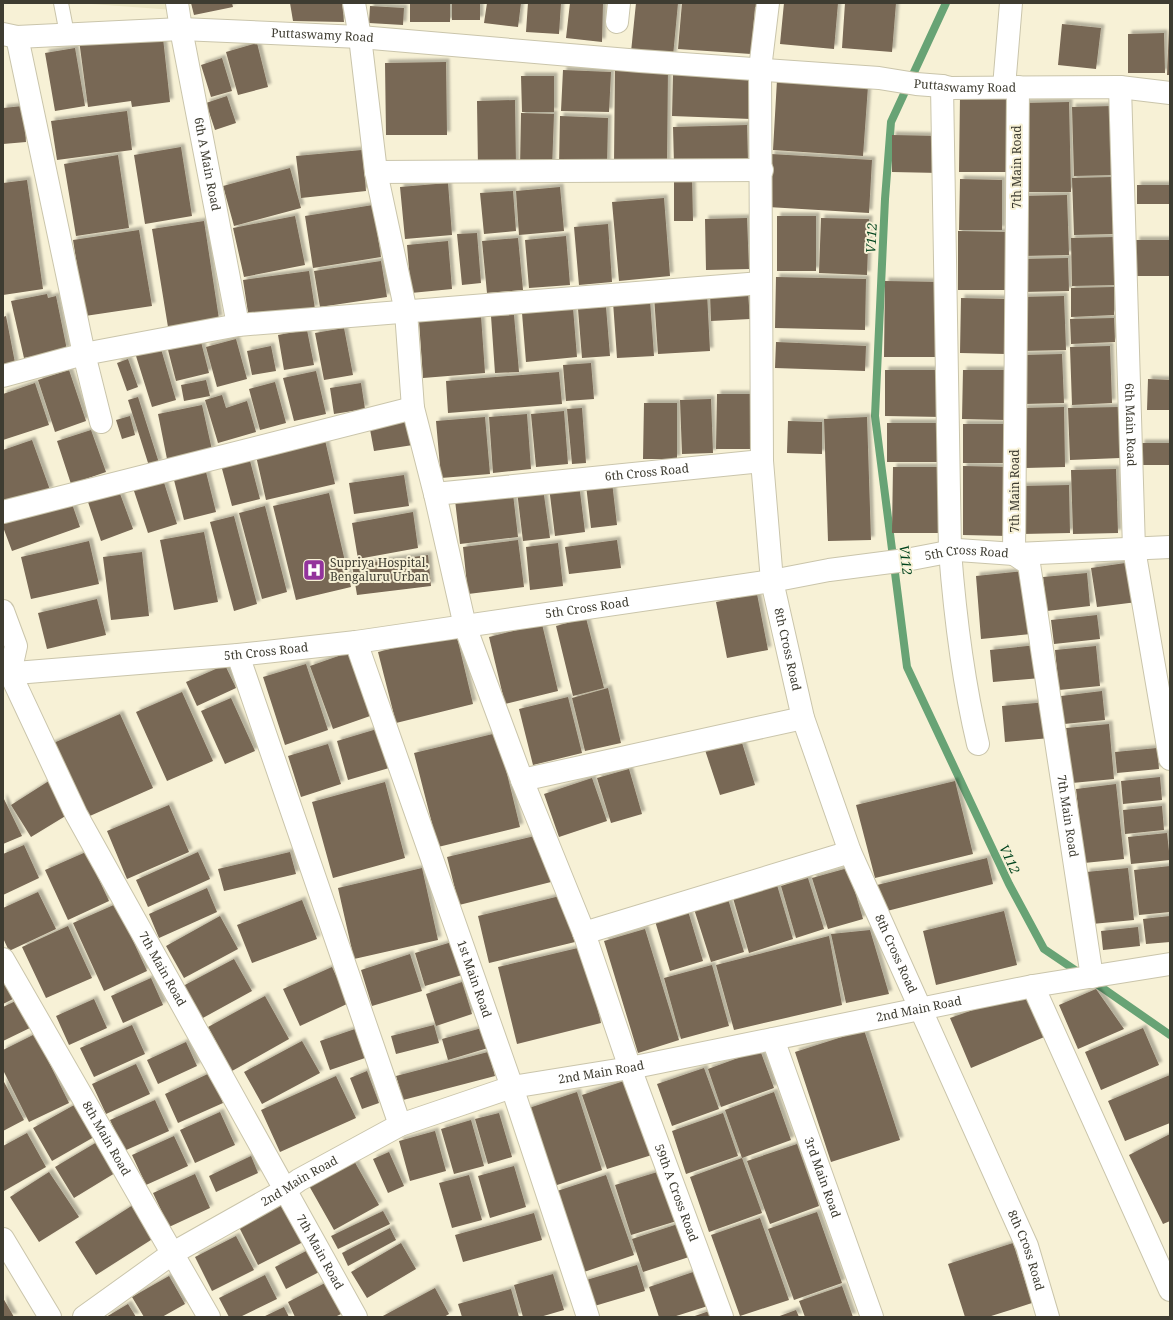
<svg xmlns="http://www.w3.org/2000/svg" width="1173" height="1320" viewBox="0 0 1173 1320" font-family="'Noto Serif',serif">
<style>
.built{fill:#ebe5c3}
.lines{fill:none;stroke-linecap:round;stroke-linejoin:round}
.stream{stroke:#68a375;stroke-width:8}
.building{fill:#786754;filter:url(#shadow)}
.lane-casing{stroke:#cac5ab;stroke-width:16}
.street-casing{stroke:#cac5ab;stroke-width:24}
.secondary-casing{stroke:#cac5ab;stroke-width:24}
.lane{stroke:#fff;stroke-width:14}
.street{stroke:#fff;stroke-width:22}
.secondary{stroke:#fff;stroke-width:22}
.labels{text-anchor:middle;stroke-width:4;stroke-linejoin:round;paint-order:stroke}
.street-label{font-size:12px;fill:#3e3c31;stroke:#f7f1d6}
.poi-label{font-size:12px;fill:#3e3c31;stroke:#f7f1d6;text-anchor:start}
.water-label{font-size:13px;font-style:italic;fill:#00431d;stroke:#f7f1d6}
</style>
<defs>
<filter id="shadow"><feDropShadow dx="3.5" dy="-3.5" stdDeviation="1" flood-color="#0004"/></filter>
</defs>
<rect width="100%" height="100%" fill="#f7f1d6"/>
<!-- built -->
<path class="built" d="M 78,3 L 173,3 L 174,10 Z"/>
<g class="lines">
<!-- stream -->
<path class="stream" d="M 946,3 L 891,122 L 885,199 L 875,416 L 907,667 L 1009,884 L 1044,949 L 1081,974
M 1091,980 L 1170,1035"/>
</g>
<!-- building -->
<path class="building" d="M 191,3 L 232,3 L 233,7 L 194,15 Z
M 290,3 L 342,3 L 344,22 L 293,21 Z
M 410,3 L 450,3 L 450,22 L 410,22 Z
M 452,3 L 480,3 L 480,20 L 452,20 Z
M 487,3 L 521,3 L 518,27 L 484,23 Z
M 528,3 L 561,3 L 559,34 L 526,32 Z
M 570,3 L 603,3 L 602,42 L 566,38 Z
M 636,3 L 678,3 L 673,56 L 631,52 Z
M 682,3 L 763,3 L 762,7 L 755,7 L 751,54 L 678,49 Z
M 784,3 L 838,3 L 834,49 L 780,44 Z
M 845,3 L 896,3 L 892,52 L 842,48 Z
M 370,6 L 404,8 L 403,25 L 369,23 Z
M 1062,24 L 1101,28 L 1096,69 L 1058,65 Z
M 1169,28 L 1170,28 L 1170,75 L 1167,75 Z
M 1164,33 L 1165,73 L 1128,73 L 1128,34 Z
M 163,38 L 170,102 L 132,107 L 131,101 L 88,107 L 79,40 Z
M 257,43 L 268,87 L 238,95 L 226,52 Z
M 75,48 L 85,106 L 55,111 L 45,53 Z
M 222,58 L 232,91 L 211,97 L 201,65 Z
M 446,62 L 447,135 L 386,135 L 385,63 Z
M 615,67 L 668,68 L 667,164 L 614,163 Z
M 563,70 L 611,72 L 609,112 L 561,111 Z
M 673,74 L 751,77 L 751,119 L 672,116 Z
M 521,76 L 554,76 L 554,112 L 522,112 Z
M 777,80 L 868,86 L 863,156 L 773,150 Z
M 227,96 L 236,123 L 215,130 L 206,103 Z
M 960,96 L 1008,97 L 1008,172 L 959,172 Z
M 515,100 L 516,167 L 478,168 L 477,101 Z
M 1069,102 L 1071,192 L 1026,192 L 1023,103 Z
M 23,106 L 26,142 L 3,144 L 3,108 Z
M 1112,106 L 1114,175 L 1074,176 L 1072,107 Z
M 127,111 L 132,150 L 57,160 L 51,121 Z
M 521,113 L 554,114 L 552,169 L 520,168 Z
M 560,116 L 608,118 L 607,167 L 559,166 Z
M 747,125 L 748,162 L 674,164 L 673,127 Z
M 892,135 L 940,136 L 940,173 L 892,172 Z
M 181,147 L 192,216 L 145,224 L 134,155 Z
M 362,150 L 366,191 L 301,198 L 296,156 Z
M 771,154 L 872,160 L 869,213 L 768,207 Z
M 118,155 L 129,228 L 76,236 L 64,164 Z
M 290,168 L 301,208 L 234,226 L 223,186 Z
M 674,177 L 692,177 L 693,221 L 674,221 Z
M 1112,177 L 1114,234 L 1074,235 L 1072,178 Z
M 960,179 L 1002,180 L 1002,230 L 959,230 Z
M 27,180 L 43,289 L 3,295 L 3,183 Z
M 448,183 L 452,235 L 405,239 L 400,187 Z
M 1137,185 L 1170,185 L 1170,204 L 1137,204 Z
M 560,187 L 564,231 L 519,235 L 516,191 Z
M 513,191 L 516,231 L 484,234 L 480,193 Z
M 1067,195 L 1069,255 L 1023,256 L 1022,196 Z
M 664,198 L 670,276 L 619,281 L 612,202 Z
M 373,205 L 381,257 L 313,268 L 305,216 Z
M 295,216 L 305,265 L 244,277 L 233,228 Z
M 777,216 L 816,216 L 816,271 L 777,271 Z
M 747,218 L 749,269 L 706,270 L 705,219 Z
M 821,218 L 869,219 L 867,275 L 819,273 Z
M 204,221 L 219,319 L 168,327 L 152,229 Z
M 608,224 L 612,282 L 579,285 L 574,227 Z
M 139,230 L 152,306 L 85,316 L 73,240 Z
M 958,231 L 1006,232 L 1006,290 L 958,290 Z
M 477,233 L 481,283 L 462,285 L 457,234 Z
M 566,236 L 570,285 L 529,288 L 525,240 Z
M 1114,237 L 1116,285 L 1072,286 L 1071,238 Z
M 518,238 L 523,290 L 487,293 L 482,241 Z
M 1136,240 L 1170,240 L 1170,276 L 1136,276 Z
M 448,241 L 452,289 L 411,293 L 407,245 Z
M 1068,258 L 1069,291 L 1023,292 L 1022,259 Z
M 381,261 L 387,297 L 320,307 L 314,271 Z
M 309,271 L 315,309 L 249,319 L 243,280 Z
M 776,277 L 866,279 L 865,330 L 775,328 Z
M 885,281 L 942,282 L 942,357 L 884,357 Z
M 1114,287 L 1114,315 L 1071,317 L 1071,288 Z
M 707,293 L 710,351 L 658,354 L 654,296 Z
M 748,293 L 750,319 L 711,321 L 710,294 Z
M 47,294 L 48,298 L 56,296 L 67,350 L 24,358 L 11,301 Z
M 1064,296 L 1066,350 L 1022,351 L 1020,297 Z
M 961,298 L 1006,299 L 1006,354 L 960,353 Z
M 650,300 L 654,356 L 617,358 L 613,302 Z
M 606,307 L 610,356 L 582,358 L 578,309 Z
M 573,308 L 577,357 L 526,362 L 522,313 Z
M 514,315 L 519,372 L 495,373 L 491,316 Z
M 6,316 L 16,368 L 3,370 L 3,317 Z
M 481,316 L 485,373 L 423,378 L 419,321 Z
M 1114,318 L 1115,342 L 1071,344 L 1070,319 Z
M 344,328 L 353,375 L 324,380 L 315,333 Z
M 307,330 L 314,365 L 284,370 L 278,335 Z
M 236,339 L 247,379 L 217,387 L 206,347 Z
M 201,342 L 209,373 L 176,381 L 168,350 Z
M 776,342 L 866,346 L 865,371 L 775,368 Z
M 271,346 L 276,371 L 252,375 L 247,351 Z
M 1110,346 L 1112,403 L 1072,405 L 1070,347 Z
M 161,349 L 176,400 L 152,407 L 136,356 Z
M 1062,354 L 1064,403 L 1024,404 L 1023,355 Z
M 128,359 L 138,387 L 127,391 L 117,363 Z
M 591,363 L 594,399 L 566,401 L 563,365 Z
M 69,370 L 86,421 L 55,432 L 38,380 Z
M 885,370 L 942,370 L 942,417 L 885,416 Z
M 963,370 L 1006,370 L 1006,420 L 962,419 Z
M 316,371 L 326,414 L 294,421 L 283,378 Z
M 559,372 L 562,404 L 448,413 L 446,381 Z
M 1148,379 L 1170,380 L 1170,410 L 1147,410 Z
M 206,380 L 210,396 L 184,401 L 181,385 Z
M 275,382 L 286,423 L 260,430 L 249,389 Z
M 35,383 L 49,425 L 3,440 L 3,394 Z
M 361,383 L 365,409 L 334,414 L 330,388 Z
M 717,394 L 755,394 L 754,449 L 716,449 Z
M 222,395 L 226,408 L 247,401 L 256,432 L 218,443 L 205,400 Z
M 138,397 L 159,463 L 149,466 L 128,400 Z
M 711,399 L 713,453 L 682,454 L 680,400 Z
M 644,403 L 677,403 L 677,459 L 643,459 Z
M 202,405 L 212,450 L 167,459 L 158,414 Z
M 1064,407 L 1065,467 L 1025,468 L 1023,408 Z
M 1119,407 L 1120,458 L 1070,460 L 1068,408 Z
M 582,408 L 586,463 L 572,464 L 567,409 Z
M 564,411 L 568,464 L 536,467 L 531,414 Z
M 527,414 L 531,469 L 493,473 L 489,417 Z
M 130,416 L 135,435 L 122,439 L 116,420 Z
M 409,417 L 413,445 L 374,451 L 369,424 Z
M 485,417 L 490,474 L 441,478 L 436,421 Z
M 867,417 L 871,540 L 828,541 L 824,419 Z
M 788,421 L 822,422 L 822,454 L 787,453 Z
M 887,423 L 945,423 L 945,462 L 887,462 Z
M 963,424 L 1010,424 L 1010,463 L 963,463 Z
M 91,430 L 106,472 L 71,484 L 57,441 Z
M 32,440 L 50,490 L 3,508 L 3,450 Z
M 325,440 L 335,484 L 266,500 L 256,456 Z
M 1141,443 L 1170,443 L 1170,465 L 1141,465 Z
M 249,457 L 260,499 L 232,506 L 221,465 Z
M 963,466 L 1010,467 L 1009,536 L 963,535 Z
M 893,467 L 948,467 L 948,533 L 892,533 Z
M 1116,469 L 1118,533 L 1073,534 L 1071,470 Z
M 206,472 L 216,512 L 184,520 L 174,480 Z
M 161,473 L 177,524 L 148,533 L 131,482 Z
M 404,475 L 409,506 L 354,514 L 349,483 Z
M 612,482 L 617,525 L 591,528 L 586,485 Z
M 579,484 L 585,532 L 555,536 L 549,487 Z
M 1069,485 L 1070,533 L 1022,534 L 1021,486 Z
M 543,488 L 550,538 L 523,541 L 517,491 Z
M 119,491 L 133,529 L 101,541 L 88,502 Z
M 329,493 L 351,587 L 296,600 L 273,506 Z
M 513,494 L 518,537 L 460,544 L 455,500 Z
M 70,498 L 80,527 L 12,551 L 3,527 L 3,522 Z
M 265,506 L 287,592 L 262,599 L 239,513 Z
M 413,512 L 418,548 L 358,559 L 352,523 Z
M 234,516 L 257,604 L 234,611 L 210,522 Z
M 204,532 L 218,602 L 174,610 L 160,540 Z
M 518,540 L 524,587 L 468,594 L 463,547 Z
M 617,540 L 621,568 L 569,574 L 565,547 Z
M 89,541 L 99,584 L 31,599 L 21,557 Z
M 558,543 L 563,586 L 530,590 L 526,547 Z
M 142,552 L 149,616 L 111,620 L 103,557 Z
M 428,555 L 431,586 L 357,595 L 352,565 Z
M 1132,562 L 1137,602 L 1097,607 L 1091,568 Z
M 1025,571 L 1031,634 L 981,639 L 976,576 Z
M 1087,573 L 1090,606 L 1047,611 L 1043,577 Z
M 757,594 L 768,650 L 727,658 L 716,602 Z
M 97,599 L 106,635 L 47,649 L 38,613 Z
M 1097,615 L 1100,639 L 1054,644 L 1051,620 Z
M 586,618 L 604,688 L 573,696 L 556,626 Z
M 542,624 L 558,691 L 505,704 L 489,637 Z
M 456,633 L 473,704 L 396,723 L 378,652 Z
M 1037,645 L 1041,678 L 993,682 L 990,650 Z
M 1096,646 L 1100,686 L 1059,690 L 1055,650 Z
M 350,652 L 373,715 L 333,729 L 310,666 Z
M 306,664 L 328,730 L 285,745 L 263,677 Z
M 225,665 L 236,688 L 197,706 L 186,682 Z
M 608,688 L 621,743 L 585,751 L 572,698 Z
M 1102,691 L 1105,720 L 1064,724 L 1061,696 Z
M 182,692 L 213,761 L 167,781 L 136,712 Z
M 568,697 L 582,753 L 533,765 L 519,709 Z
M 231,698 L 255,751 L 225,764 L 201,711 Z
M 1047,702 L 1050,738 L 1005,742 L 1002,706 Z
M 120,714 L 153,788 L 83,819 L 49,745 Z
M 1109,724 L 1114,779 L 1072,783 L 1066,728 Z
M 377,729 L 389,768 L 348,780 L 337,741 Z
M 497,733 L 520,827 L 438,847 L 414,753 Z
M 739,733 L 755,785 L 720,795 L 703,744 Z
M 328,744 L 341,784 L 301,797 L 288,756 Z
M 1157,748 L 1159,769 L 1117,773 L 1115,752 Z
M 629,769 L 642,814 L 611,823 L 597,778 Z
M 1160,777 L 1162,800 L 1123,804 L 1121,781 Z
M 592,778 L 607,821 L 559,837 L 544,794 Z
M 52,779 L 72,812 L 31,837 L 11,805 Z
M 955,781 L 973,854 L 875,878 L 856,805 Z
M 385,782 L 405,858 L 333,878 L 312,802 Z
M 1116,784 L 1124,859 L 1084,863 L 1076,789 Z
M 3,797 L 22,836 L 3,844 Z
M 169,805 L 189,852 L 127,879 L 107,831 Z
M 1162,806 L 1164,830 L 1125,834 L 1123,810 Z
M 1167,833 L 1170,860 L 1131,864 L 1128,837 Z
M 539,835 L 551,882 L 459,905 L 447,857 Z
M 24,845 L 39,878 L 3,895 L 3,854 Z
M 86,852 L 109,901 L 68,920 L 45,870 Z
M 198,852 L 210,879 L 148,907 L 136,880 Z
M 290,852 L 296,874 L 224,891 L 218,869 Z
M 987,858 L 993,884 L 883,912 L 877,885 Z
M 1170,866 L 1170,912 L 1139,915 L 1134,870 Z
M 422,868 L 438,940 L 354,959 L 338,888 Z
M 848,868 L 863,919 L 828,929 L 812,878 Z
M 1128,868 L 1134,920 L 1092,924 L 1086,872 Z
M 808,878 L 824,929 L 796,938 L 781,886 Z
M 777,885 L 793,939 L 749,953 L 733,898 Z
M 207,888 L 217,912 L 159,938 L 149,914 Z
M 38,892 L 56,929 L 9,951 L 3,938 L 3,908 Z
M 564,895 L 575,942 L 489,963 L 478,916 Z
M 728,899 L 744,952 L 711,962 L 694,909 Z
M 302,900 L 317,939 L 252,963 L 237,925 Z
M 116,904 L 147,971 L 104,991 L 73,923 Z
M 688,911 L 703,961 L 670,971 L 655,921 Z
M 1004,911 L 1017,965 L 936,985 L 923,931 Z
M 220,916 L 238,949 L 184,978 L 166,946 Z
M 1170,916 L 1170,942 L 1146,944 L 1143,919 Z
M 68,926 L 92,978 L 46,998 L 22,947 Z
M 1138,927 L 1140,946 L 1103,950 L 1101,931 Z
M 645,929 L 679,1040 L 638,1053 L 604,941 Z
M 870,930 L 889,994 L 846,1003 L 831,934 Z
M 829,936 L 842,1005 L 734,1030 L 716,965 Z
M 452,942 L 462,975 L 425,986 L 415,953 Z
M 582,947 L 601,1023 L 517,1044 L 498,967 Z
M 410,954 L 422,991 L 372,1006 L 361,970 Z
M 234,959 L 252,991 L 201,1019 L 183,986 Z
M 712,965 L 729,1026 L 681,1039 L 664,978 Z
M 332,967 L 349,1003 L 300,1026 L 283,989 Z
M 3,971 L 19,996 L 3,1004 Z
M 151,978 L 163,1005 L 123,1023 L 111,996 Z
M 462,982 L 472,1014 L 436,1026 L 426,994 Z
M 1096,989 L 1124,1029 L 1078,1049 L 1059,1005 Z
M 1028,991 L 1049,1035 L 971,1068 L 950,1018 Z
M 265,996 L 289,1039 L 232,1071 L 208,1027 Z
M 22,998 L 36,1025 L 3,1041 L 3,1007 Z
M 94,999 L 107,1028 L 69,1045 L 56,1016 Z
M 132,1025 L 145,1054 L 94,1077 L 80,1048 Z
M 434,1025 L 439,1043 L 396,1054 L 391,1036 Z
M 482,1028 L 488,1048 L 448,1060 L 442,1039 Z
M 1143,1028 L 1159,1065 L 1101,1090 L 1085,1052 Z
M 355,1029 L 365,1058 L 330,1070 L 320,1041 Z
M 864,1030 L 900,1140 L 831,1162 L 795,1052 Z
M 35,1034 L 69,1103 L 29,1122 L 3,1070 L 3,1050 Z
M 302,1041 L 320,1073 L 262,1104 L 244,1072 Z
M 186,1042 L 197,1066 L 158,1084 L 147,1060 Z
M 760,1050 L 774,1088 L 721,1107 L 708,1069 Z
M 488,1052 L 495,1076 L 403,1100 L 396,1076 Z
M 136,1064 L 150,1094 L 106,1114 L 92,1084 Z
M 704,1068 L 719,1109 L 672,1126 L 657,1084 Z
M 367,1071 L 379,1103 L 362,1109 L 350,1078 Z
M 210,1073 L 223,1103 L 178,1123 L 165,1094 Z
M 1170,1075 L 1170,1123 L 1125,1141 L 1108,1101 Z
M 336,1076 L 356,1118 L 280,1152 L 261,1110 Z
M 630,1079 L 655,1154 L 607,1169 L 582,1095 Z
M 3,1080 L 24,1120 L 3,1131 Z
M 577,1092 L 602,1170 L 551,1187 L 526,1109 Z
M 774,1092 L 791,1140 L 742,1158 L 725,1110 Z
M 155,1100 L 169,1131 L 124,1151 L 110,1120 Z
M 76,1104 L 94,1137 L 52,1161 L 33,1128 Z
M 220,1112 L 235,1145 L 195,1163 L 180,1130 Z
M 499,1113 L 512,1157 L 488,1164 L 475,1119 Z
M 723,1113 L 738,1156 L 686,1174 L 672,1131 Z
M 471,1120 L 484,1166 L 454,1174 L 441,1129 Z
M 435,1131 L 446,1171 L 410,1181 L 399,1141 Z
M 27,1133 L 46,1167 L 4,1191 L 3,1146 Z
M 1170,1134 L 1170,1221 L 1163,1224 L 1129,1155 Z
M 174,1136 L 188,1166 L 146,1185 L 132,1155 Z
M 97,1142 L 115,1173 L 74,1198 L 55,1167 Z
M 797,1144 L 819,1206 L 770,1224 L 747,1161 Z
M 389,1152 L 404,1186 L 388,1193 L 373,1159 Z
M 251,1156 L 258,1173 L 216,1192 L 209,1176 Z
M 742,1158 L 762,1213 L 709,1232 L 690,1177 Z
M 353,1159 L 379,1205 L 334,1230 L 308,1184 Z
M 514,1166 L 526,1207 L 490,1218 L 478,1176 Z
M 664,1170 L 680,1220 L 631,1235 L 615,1185 Z
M 49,1172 L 79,1217 L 39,1242 L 10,1197 Z
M 195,1174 L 210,1208 L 169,1227 L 153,1193 Z
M 469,1175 L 482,1220 L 452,1228 L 439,1183 Z
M 606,1175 L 634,1255 L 584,1272 L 557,1191 Z
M 285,1202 L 305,1241 L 258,1265 L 238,1225 Z
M 133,1205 L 154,1238 L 96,1275 L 75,1242 Z
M 383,1211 L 390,1224 L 338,1249 L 331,1236 Z
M 817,1212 L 842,1283 L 794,1300 L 768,1229 Z
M 534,1213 L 542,1240 L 463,1262 L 455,1235 Z
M 760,1218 L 789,1300 L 740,1316 L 711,1235 Z
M 681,1223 L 692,1256 L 643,1272 L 632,1239 Z
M 390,1228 L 396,1240 L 348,1266 L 342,1253 Z
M 236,1236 L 254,1270 L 212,1291 L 195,1257 Z
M 401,1243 L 416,1269 L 367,1298 L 351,1272 Z
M 1013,1243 L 1032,1303 L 988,1317 L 965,1317 L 948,1264 Z
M 312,1248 L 323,1270 L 286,1289 L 275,1267 Z
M 637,1265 L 645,1291 L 591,1307 L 583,1281 Z
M 699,1270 L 711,1305 L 673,1317 L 659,1317 L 649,1287 Z
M 553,1274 L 564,1310 L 540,1317 L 523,1317 L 514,1285 Z
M 265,1275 L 277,1299 L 240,1317 L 229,1317 L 219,1298 Z
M 169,1276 L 185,1304 L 162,1317 L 144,1317 L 132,1297 Z
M 327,1282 L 343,1313 L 335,1317 L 295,1317 L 288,1302 Z
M 842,1286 L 853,1317 L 805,1317 L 799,1301 Z
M 435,1288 L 449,1314 L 444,1317 L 381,1317 Z
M 511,1289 L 519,1317 L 462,1317 L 458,1304 Z
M 3,1298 L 14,1317 L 3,1317 Z
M 128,1304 L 136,1317 L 106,1317 Z
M 284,1307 L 289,1317 L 263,1317 Z
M 712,1310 L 715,1317 L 692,1317 Z
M 796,1310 L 799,1317 L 777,1317 Z"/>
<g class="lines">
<!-- lane casing -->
<g class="lane-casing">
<path id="lane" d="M 61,3 L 67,34"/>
</g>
<!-- street casing -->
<g class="street-casing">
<g id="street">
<path id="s1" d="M 177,3 L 181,29 L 238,325"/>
<path id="s2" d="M 354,3 L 360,37 L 376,172 L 406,312 L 413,408 L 435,494 L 465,626 L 522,780 L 584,933 L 630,1068 L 722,1317"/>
<path id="s3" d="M 768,3 L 760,69 L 762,461 L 772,581 L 803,718 L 850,852 L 1027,1246 L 1048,1317"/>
<path d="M 617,22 L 619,3"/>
<path d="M 17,37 L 84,354 L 101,422"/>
<path d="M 942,86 L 950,551 C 955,616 963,681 978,744"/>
<path d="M 1004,87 L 1011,3"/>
<path id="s4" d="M 1018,87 L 1014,554 L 1029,564 L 1092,977"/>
<path id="s5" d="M 1120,87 L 1134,549 L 1170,759"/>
<path d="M 376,172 L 762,170"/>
<path d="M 3,376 L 84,354 L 238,325 L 761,283"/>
<path id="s6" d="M 435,494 L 762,461"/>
<path d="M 3,512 L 413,408"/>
<path id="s7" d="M 3,611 L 16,646 L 10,673 L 76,814 L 356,1317"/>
<path id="s8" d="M 356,642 L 512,1087 L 588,1317"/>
<path d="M 238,655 L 400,1125"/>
<path d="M 522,780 L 803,718"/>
<path d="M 584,933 L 850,852"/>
<path id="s9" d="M 3,959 L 209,1317"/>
<path d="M 1033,986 L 1170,1290"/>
<path id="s10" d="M 773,1039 L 872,1317"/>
<path d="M 3,1239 L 50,1317"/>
</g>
</g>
<!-- secondary casing -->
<g class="secondary-casing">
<g id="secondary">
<path id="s11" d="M 3,34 L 17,37 L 181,29 L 360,37 L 640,61 L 879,78 L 916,84 L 942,86 L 950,88 L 1120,87 L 1170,93"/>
<path id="s12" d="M 3,674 L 238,655 L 356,642 L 772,581 L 829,570 L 906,560 L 958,550 L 1014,554 L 1170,547"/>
<path id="s13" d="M 84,1317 L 173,1253 L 285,1190 L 299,1180 L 400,1125 L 512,1087 L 630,1068 L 1033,986 L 1170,964"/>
</g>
</g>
<!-- lane -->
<use href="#lane" class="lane"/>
<!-- street -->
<use href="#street" class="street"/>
<!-- secondary -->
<use href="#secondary" class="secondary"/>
</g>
<!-- icons -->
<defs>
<g id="hospital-square" transform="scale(1.15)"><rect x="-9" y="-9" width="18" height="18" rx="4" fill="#93339c" stroke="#f7f1d6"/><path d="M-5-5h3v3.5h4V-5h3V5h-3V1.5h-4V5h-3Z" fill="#fff"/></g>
</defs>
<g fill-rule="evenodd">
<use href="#hospital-square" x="314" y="570"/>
</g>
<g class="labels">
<!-- street labels -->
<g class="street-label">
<text dy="4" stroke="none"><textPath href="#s11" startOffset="320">Puttaswamy Road</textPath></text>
<text dy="4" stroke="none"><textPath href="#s11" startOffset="965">Puttaswamy Road</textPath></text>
<text dy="4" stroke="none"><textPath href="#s1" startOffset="164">6th A Main Road</textPath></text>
<text transform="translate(1017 167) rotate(-90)" y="4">7th Main Road</text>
<text dy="4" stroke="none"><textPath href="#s5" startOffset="338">6th Main Road</textPath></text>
<text dy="4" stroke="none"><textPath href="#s6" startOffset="213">6th Cross Road</textPath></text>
<text transform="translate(1015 491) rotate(-90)" y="4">7th Main Road</text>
<text dy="4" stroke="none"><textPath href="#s12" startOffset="972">5th Cross Road</textPath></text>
<text dy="4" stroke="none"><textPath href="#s12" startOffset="588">5th Cross Road</textPath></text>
<text dy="4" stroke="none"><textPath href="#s3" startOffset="649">8th Cross Road</textPath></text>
<text dy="4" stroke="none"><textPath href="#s12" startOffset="264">5th Cross Road</textPath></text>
<text dy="4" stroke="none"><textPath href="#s4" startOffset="740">7th Main Road</textPath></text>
<text dy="4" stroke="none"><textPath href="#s3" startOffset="973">8th Cross Road</textPath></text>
<text dy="4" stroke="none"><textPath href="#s7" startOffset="398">7th Main Road</textPath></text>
<text dy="4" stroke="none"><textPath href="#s8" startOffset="357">1st Main Road</textPath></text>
<text dy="4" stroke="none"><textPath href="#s13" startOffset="903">2nd Main Road</textPath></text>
<text dy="4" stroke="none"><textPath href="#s13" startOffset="579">2nd Main Road</textPath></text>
<text dy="4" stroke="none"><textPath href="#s9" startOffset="207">8th Main Road</textPath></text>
<text dy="4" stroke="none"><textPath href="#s10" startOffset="147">3rd Main Road</textPath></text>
<text dy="4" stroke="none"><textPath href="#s13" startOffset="255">2nd Main Road</textPath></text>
<text dy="4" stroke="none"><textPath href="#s2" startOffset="1239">59th A Cross Road</textPath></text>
<text dy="4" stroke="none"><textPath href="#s3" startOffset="1297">8th Cross Road</textPath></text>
<text dy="4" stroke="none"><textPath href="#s7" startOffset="722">7th Main Road</textPath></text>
</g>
<!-- poi labels -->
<g class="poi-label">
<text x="330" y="567">Supriya Hospital,<tspan x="330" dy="14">Bengaluru Urban</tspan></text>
</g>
<!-- water labels -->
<g class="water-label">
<text transform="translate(871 238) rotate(-87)" y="5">V112</text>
<text transform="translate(906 560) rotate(83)" y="5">V112</text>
<text transform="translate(1010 859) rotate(65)" y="5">V112</text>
</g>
</g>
<!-- border -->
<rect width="1173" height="1320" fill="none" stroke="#3e3c31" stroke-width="8"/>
</svg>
